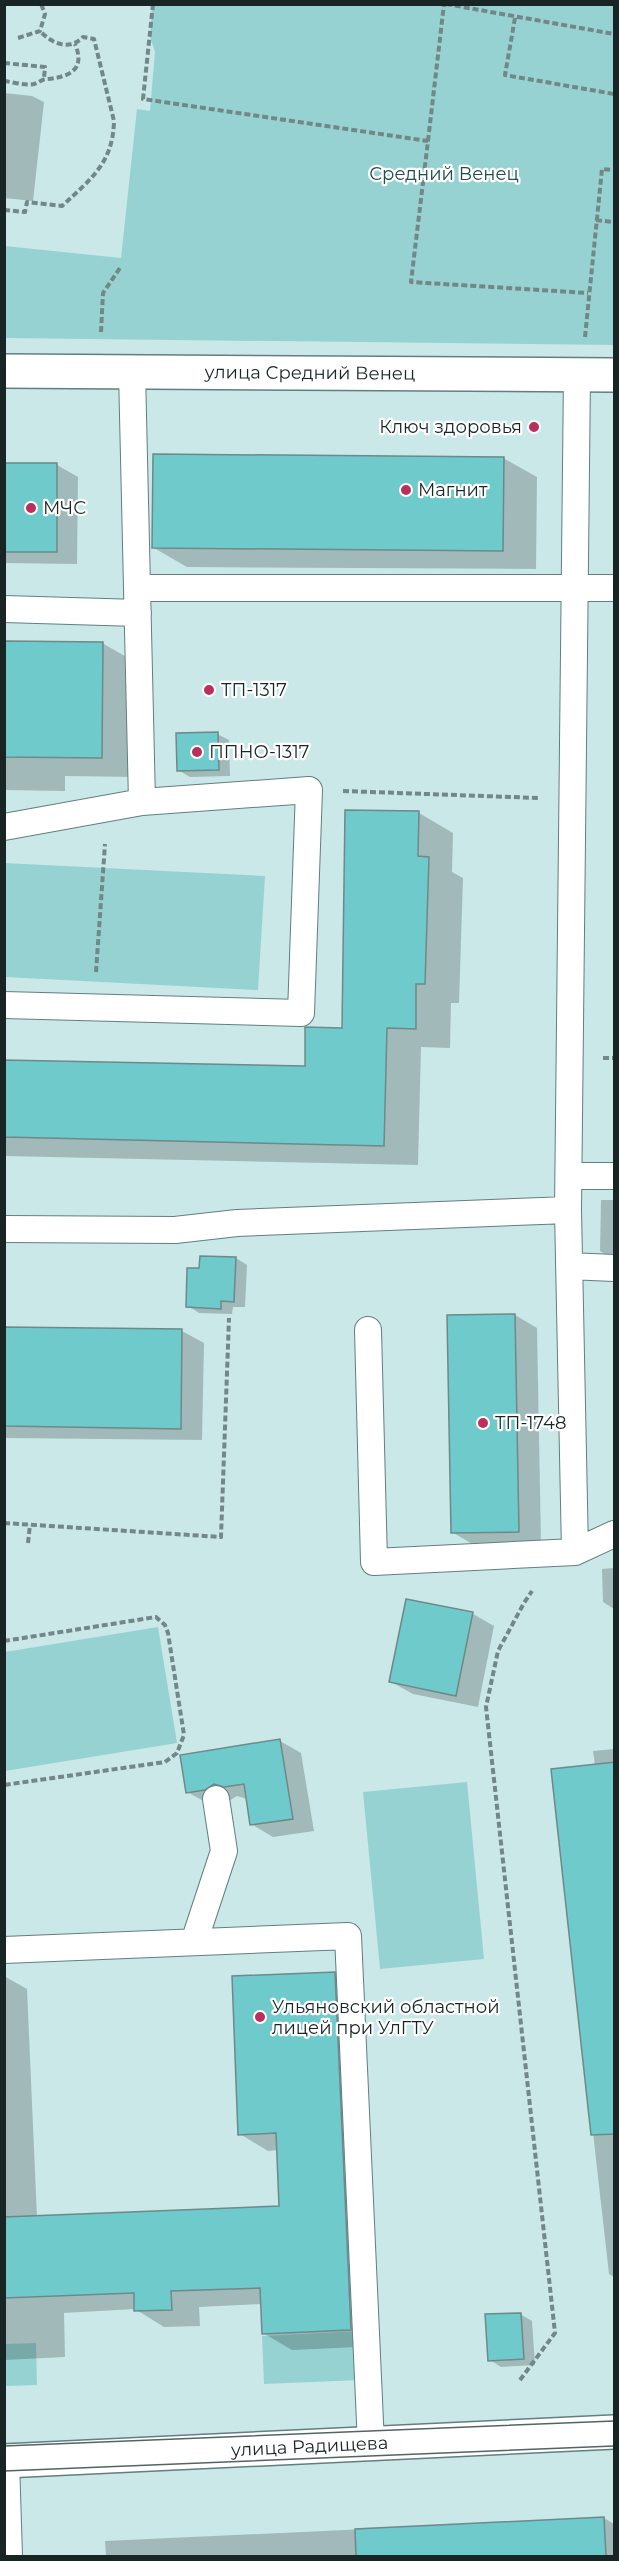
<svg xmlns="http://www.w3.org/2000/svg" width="619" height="2561" viewBox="0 0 619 2561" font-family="Montserrat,sans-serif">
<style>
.green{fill:#97d2d2}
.shadow{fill:#0003}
.building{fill:#6fcacb;stroke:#6e8989;stroke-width:1.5}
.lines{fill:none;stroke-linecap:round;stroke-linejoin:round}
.service-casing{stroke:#637e7f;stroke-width:28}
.minor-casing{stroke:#637e7f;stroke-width:36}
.tertiary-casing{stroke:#637e7f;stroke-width:36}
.path{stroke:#728787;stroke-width:4;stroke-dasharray:6 3;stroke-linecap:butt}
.service{stroke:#fff;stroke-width:26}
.minor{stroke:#fff;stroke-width:33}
.tertiary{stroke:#fff;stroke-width:33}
.tram{stroke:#526464;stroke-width:1.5}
.poi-dot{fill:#bc2e5c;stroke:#fff;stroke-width:2}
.labels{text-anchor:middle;stroke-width:4.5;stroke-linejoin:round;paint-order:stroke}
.park-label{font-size:18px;fill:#224c4d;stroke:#fff}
.street-label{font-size:18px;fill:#192525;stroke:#fff}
.poi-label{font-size:18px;fill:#192525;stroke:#fff;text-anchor:start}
</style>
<rect width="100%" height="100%" fill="#cae8e8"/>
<!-- green -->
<path class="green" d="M 152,5 L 614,5 L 614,345 L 5,338 L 5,246 L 121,258 L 137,109 L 150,111 L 155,52 L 150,37 Z
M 4,863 L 265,876 L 258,990 L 5,977 Z
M 158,1627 L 177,1743 L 5,1771 L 5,1652 Z
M 467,1782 L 484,1959 L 380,1969 L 363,1792 Z
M 359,2331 L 361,2380 L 264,2384 L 262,2336 Z
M 36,2343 L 37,2385 L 5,2386 L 5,2344 Z"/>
<!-- shadow -->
<path class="shadow" d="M 4,93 L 32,96 L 44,102 L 33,201 L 4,198 Z
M 503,458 L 537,477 L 536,569 L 187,567 L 154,548 Z
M 4,464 L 57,465 L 78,477 L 77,564 L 4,563 Z
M 4,642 L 102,643 L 137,663 L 136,777 L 65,776 L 65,791 L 4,790 Z
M 217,734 L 229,740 L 230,776 L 190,777 L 178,770 Z
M 419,813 L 453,833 L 452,872 L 463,878 L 459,1003 L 451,1003 L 450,1048 L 421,1047 L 418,1165 L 4,1156 L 4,1061 L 306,1067 L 343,1029 Z
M 601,1200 L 614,1200 L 614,1260 L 600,1251 Z
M 236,1258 L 247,1265 L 245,1307 L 233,1307 L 232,1314 L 199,1313 L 188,1306 L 201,1270 Z
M 515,1315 L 537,1328 L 541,1544 L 474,1545 L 452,1532 Z
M 4,1328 L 182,1331 L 204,1343 L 202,1440 L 4,1438 Z
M 614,1568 L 614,1609 L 603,1602 L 602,1569 Z
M 473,1614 L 494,1626 L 478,1707 L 413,1694 L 391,1682 Z
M 280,1741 L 301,1753 L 314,1831 L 273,1837 L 251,1824 L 247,1799 L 237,1796 L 227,1802 L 209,1804 L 187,1792 Z
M 614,1749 L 614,2277 L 609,2274 L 552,1770 L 595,1765 L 593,1751 Z
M 334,1973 L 363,1990 L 379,2346 L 292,2350 L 263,2333 L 262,2304 L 199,2307 L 200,2326 L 164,2327 L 135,2309 L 64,2313 L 65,2357 L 4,2360 L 4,1976 L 27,1989 L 37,2217 L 280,2207 L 278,2150 L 268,2151 L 240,2134 Z
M 520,2314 L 532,2321 L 535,2365 L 501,2367 L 490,2360 Z
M 604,2518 L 614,2524 L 614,2556 L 106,2556 L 105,2541 Z"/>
<!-- building -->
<path class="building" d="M 153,454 L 504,457 L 503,551 L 152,548 Z
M 4,463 L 57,463 L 57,552 L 4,552 Z
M 4,641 L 103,642 L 102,758 L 4,757 Z
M 218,732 L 219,770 L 177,771 L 176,733 Z
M 345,810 L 419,811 L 418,856 L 429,857 L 425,984 L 416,984 L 416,1029 L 387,1028 L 384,1146 L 4,1137 L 4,1060 L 305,1066 L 305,1027 L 342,1028 Z
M 200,1256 L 236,1257 L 234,1302 L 221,1301 L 221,1309 L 186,1307 L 187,1268 L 199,1268 Z
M 515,1314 L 519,1532 L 451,1533 L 447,1315 Z
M 4,1327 L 182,1329 L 181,1429 L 4,1426 Z
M 406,1599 L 473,1612 L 456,1696 L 389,1682 Z
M 280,1739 L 293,1819 L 250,1825 L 244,1784 L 224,1787 L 214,1784 L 205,1790 L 186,1793 L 180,1755 Z
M 615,1762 L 615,2134 L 591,2135 L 551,1769 Z
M 335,1972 L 351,2330 L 262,2334 L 260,2288 L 171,2291 L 172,2310 L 134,2311 L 134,2293 L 4,2298 L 4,2217 L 279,2206 L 276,2133 L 238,2135 L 232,1976 Z
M 521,2313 L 524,2359 L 488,2361 L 485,2314 Z
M 604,2517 L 606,2556 L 356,2556 L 355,2529 Z"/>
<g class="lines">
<!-- service casing -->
<g class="service-casing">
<path id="service" d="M 137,588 L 614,588
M 4,609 L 138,613
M 4,827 L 142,802 L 132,372
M 4,1005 L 301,1013 L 309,790 L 142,802
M 569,1176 L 614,1176
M 4,1229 L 175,1230 L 237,1223 L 568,1210
M 569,1266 L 614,1268
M 368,1330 L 374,1562 L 575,1552 L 614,1534
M 575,1552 L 568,1210 L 577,374
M 194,1942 L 224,1851 L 216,1799
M 4,1950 L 348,1936 L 371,2444
M 6,2461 L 9,2556"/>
</g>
<!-- minor casing -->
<g class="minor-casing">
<g id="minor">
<path id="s1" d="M 4,371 L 614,375"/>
</g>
</g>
<!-- tertiary casing -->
<g class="tertiary-casing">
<g id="tertiary">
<path id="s2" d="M 4,2461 L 614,2432"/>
</g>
</g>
<!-- path -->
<path class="path" d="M 153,4 L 143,99 L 428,141 L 411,282 L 588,293
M 446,4 L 614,34
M 515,18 L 505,75 L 614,94
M 18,38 L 40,31 L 45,14 L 41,4
M 4,63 L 45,67 L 44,78
M 4,81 C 13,82 25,86 34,84 C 38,83 42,79 47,79 C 69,77 86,70 75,44
M 428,141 L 444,4
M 4,210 L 25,212 L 27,202 L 62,206 C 91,179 113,163 114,121 L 94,39 L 83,37 C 70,51 52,44 40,31
M 596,220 L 614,222
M 101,332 L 103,293 L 120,268
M 585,337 L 602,169 L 614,170
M 343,791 L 539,798
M 96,972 L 105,844
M 603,1058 L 614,1058
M 4,1523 L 221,1537 L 229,1318
M 28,1543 L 30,1525
M 4,1641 L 156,1617 L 165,1625 L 168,1633 L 184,1735 L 177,1753 L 165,1762 L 4,1785
M 520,2380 L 555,2333 L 486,1707 L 498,1651 L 524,1603 L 532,1591"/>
<!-- service -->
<use href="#service" class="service"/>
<!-- minor -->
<use href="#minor" class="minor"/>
<!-- tertiary -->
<use href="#tertiary" class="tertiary"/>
<!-- tram -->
<path class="tram" d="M 4,2446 L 614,2421
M 4,2471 L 614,2446"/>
</g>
<!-- markers -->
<g class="poi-dot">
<circle cx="534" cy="427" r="6"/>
<circle cx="406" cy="490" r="6"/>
<circle cx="31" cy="508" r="6"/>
<circle cx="209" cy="690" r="6"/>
<circle cx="197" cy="752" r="6"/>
<circle cx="483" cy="1423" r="6"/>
<circle cx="260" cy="2017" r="6"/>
</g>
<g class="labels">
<!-- park labels -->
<g class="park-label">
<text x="444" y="180">Средний Венец</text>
</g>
<!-- street labels -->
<g class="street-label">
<text dy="6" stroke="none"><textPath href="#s1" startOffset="306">улица Средний Венец</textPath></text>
<text dy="6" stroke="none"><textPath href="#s2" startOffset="306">улица Радищева</textPath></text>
</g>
<!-- poi labels -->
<g class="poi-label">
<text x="522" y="433" text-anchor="end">Ключ здоровья</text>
<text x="418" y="496">Магнит</text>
<text x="43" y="514">МЧС</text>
<text x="221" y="696">ТП-1317</text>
<text x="209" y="758">ППНО-1317</text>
<text x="495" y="1429">ТП-1748</text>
<text x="272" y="2013">Ульяновский областной<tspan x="272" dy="21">лицей при УлГТУ</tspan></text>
</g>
</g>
<!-- border -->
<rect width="619" height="2561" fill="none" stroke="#192525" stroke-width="12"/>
</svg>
